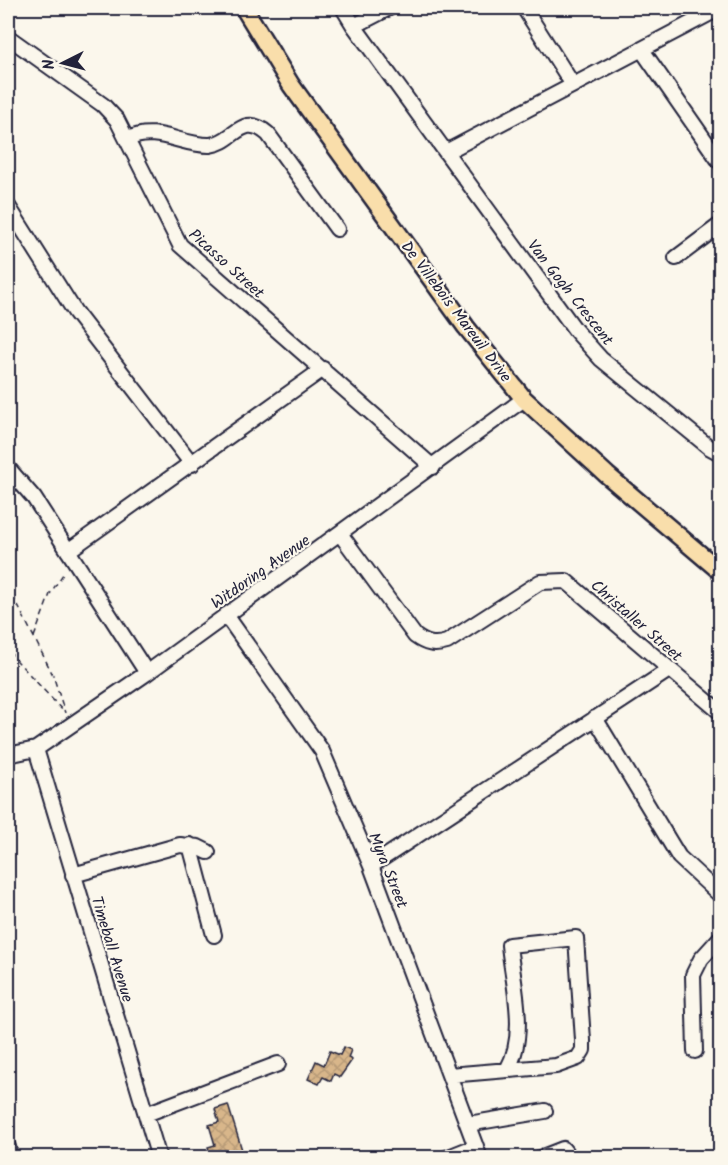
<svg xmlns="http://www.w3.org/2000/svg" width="728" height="1165" viewBox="0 0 728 1165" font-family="Kalam,sans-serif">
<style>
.building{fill:url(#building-cross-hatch);stroke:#22223b;stroke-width:1.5}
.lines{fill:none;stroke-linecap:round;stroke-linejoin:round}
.minor-casing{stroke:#22223b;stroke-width:18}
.major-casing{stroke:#22223b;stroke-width:21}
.path{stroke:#22223b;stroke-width:1.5;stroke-dasharray:6 4.5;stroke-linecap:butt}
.minor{stroke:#fbf7ec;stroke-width:14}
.major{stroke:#f9deab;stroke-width:16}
.labels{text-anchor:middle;stroke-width:4.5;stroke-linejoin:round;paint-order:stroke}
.street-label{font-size:16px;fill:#22223b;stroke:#fbf7ec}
</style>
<defs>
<pattern id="building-cross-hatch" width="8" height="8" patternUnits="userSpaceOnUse" patternTransform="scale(1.5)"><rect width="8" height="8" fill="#d8b68a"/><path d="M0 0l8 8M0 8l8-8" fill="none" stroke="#b99c78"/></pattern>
</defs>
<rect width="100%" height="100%" fill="#fbf7ec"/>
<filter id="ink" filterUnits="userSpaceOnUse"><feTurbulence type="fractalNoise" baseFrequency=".0167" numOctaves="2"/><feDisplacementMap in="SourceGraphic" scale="12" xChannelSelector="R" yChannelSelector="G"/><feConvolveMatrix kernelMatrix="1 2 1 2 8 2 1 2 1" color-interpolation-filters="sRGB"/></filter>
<g filter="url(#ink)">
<!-- building -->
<path class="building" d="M 344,1047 L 351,1050 L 348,1058 L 352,1060 L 340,1077 L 334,1074 L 331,1081 L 323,1077 L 319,1084 L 308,1079 L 316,1061 L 324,1065 L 330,1051 L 340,1055 Z
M 228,1105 L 242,1150 L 211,1158 L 208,1147 L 215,1145 L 209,1125 L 219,1122 L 215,1109 Z"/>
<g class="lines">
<!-- minor casing -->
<g class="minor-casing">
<path id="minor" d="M 343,8 L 354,26 L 576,331 L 601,359 L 709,447 L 720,453
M 524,8 L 573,85
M 354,26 L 389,8
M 8,37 L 103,105 L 117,120 L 180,245 L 433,467
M 642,50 L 720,162
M 128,139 C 156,125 182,146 210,145 C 234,143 242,111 268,134 L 337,229
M 446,152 L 720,8
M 8,206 L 75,312 L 192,464
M 676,258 L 720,225
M 8,468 L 34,498 L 147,673
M 341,535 L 415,636 C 426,644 434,646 447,642 L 540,582 L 566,581 L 720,712
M 68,551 L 323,369
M 226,615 L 322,751 L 371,866 L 480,1158
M 595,718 L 679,857 L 720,895
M 36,749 L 159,1158
M 8,755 L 36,749 L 147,673 L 524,399
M 190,845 L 214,935
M 371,866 L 669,670
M 73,875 L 180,845 L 198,847 L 208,852
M 695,1051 L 693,975 L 701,959 L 720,938
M 449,1075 L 556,1066 L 578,1058 L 583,1050 L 583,1040 L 576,938 L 509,945 C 513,985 528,1034 507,1070
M 146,1114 L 278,1064
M 468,1124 L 545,1111
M 8,1147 L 11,1158
M 446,1158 L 476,1146
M 540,1158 L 563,1149 L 570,1158"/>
</g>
<!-- major casing -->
<g class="major-casing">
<path id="major" d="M 244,8 L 291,85 L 466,327 L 524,399 L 607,475 L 720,571"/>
</g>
<!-- path -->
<path class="path" d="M 8,586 L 53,675 L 65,713
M 34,637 L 50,594 L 65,571
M 8,651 L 64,712"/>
<!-- minor -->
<use href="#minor" class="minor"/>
<!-- major -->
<use href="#major" class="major"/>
</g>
</g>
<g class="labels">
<!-- street labels -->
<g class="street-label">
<text transform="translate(227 263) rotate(42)" y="6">Picasso Street</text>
<text transform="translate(571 292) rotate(52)" y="6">Van Gogh Crescent</text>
<text transform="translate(457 311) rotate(53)" y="6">De Villebois Mareuil Drive</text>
<text transform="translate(260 571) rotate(-35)" y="6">Witdoring Avenue</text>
<text transform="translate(637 620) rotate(41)" y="6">Christaller Street</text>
<text transform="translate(389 870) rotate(68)" y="6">Myra Street</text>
<text transform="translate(113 949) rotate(73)" y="6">Timeball Avenue</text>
</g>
</g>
<!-- margin -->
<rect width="728" height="1165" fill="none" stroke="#fbf7ec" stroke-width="30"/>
<rect x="15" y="15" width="698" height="1135" fill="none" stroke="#22223b" stroke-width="2" filter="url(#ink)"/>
<!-- north arrow -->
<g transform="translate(63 63) rotate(264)" stroke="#fbf7ec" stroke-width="4.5" paint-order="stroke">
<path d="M0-4.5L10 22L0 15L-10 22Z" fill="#22223b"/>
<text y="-9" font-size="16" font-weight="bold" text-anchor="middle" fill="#22223b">N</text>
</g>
</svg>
